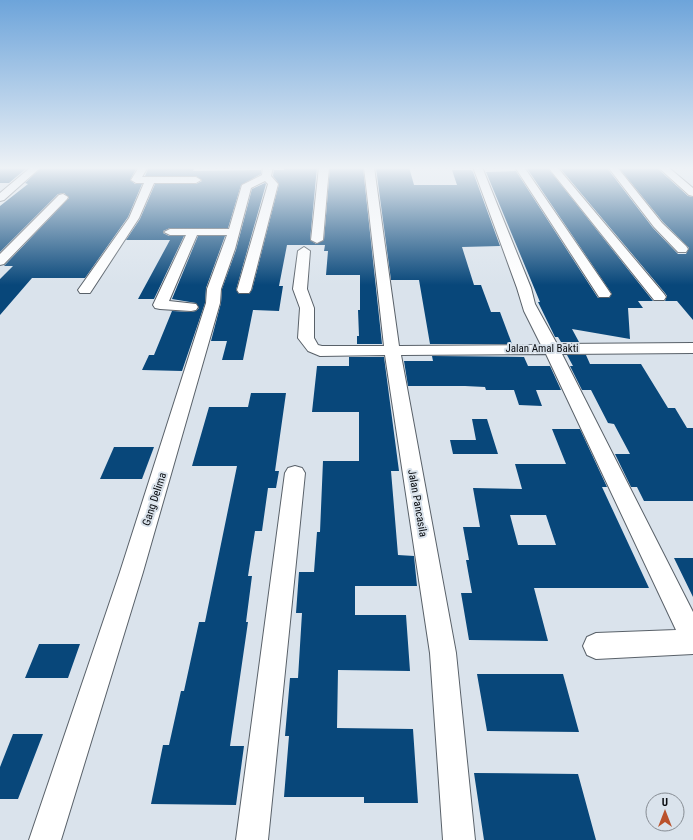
<svg xmlns="http://www.w3.org/2000/svg" width="693" height="840" viewBox="0 0 693 840" font-family="'Roboto Condensed',sans-serif">
<style>
.building{fill:#08477a;fill-rule:evenodd}
.lines{fill:none;stroke-linecap:round;stroke-linejoin:round}
.street-casing{stroke:#596169;stroke-width:2}
.street{fill:#fff;fill-rule:evenodd}
.labels{text-anchor:middle;stroke-width:4;stroke-linejoin:round;paint-order:stroke}
.street-label{font-size:11px;fill:#0a0d11;stroke:#dae3ec}
</style>
<rect width="100%" height="100%" fill="#dae3ec"/>
<!-- building -->
<path class="building" d="M 0,167 L 28,167 L 9,183 L 0,183 Z
M 42,167 L 137,167 L 130,180 L 135,184 L 142,184 L 128,217 L 85,278 L 32,278 L 0,315 L 0,279 L 13,266 L 4,266 L 69,198 L 64,193 L 58,194 L 0,252 L 0,206 L 28,184 L 25,183 Z
M 149,167 L 195,167 L 193,171 L 261,170 L 261,174 L 241,185 L 228,228 L 170,228 L 163,231 L 163,233 L 169,236 L 184,236 L 154,299 L 138,299 L 170,240 L 126,240 L 140,219 L 155,184 L 196,184 L 202,181 L 196,176 L 145,176 Z
M 284,167 L 317,167 L 310,240 L 316,244 L 324,240 L 330,167 L 363,168 L 382,344 L 357,344 L 357,336 L 359,336 L 358,310 L 360,310 L 360,275 L 326,275 L 328,251 L 324,251 L 325,245 L 287,245 L 279,286 L 283,286 L 279,311 L 253,310 L 243,360 L 222,360 L 227,341 L 211,341 L 221,303 L 222,289 L 236,250 L 252,189 L 265,183 L 266,184 L 236,290 L 239,294 L 249,294 L 252,290 L 279,184 L 273,176 L 274,170 L 284,170 Z
M 409,167 L 414,185 L 457,185 L 452,170 L 471,170 L 473,172 L 500,246 L 462,247 L 474,285 L 481,285 L 491,312 L 500,312 L 512,344 L 430,344 L 419,280 L 391,280 L 376,168 Z
M 526,167 L 547,167 L 653,301 L 638,301 L 643,308 L 628,308 L 630,339 L 572,329 L 579,342 L 561,342 L 558,337 L 555,337 L 538,302 L 540,302 L 486,172 L 516,171 L 598,298 L 609,298 L 612,294 Z
M 559,167 L 607,168 L 653,228 L 678,254 L 686,254 L 689,248 L 663,222 L 619,168 L 657,168 L 688,196 L 693,197 L 693,320 L 677,301 L 665,301 L 667,296 L 665,293 Z
M 198,236 L 225,236 L 206,288 L 205,303 L 182,371 L 142,370 L 149,355 L 154,355 L 172,311 L 191,312 L 196,311 L 199,308 L 196,303 L 172,299 Z
M 567,355 L 586,355 L 590,364 L 641,364 L 668,408 L 675,408 L 687,428 L 693,428 L 693,501 L 644,501 L 637,487 L 631,487 L 615,454 L 630,454 L 614,424 L 608,423 L 591,390 L 582,390 L 570,366 L 573,366 Z
M 432,356 L 524,357 L 528,366 L 550,366 L 561,390 L 536,390 L 542,406 L 519,405 L 514,390 L 486,390 L 485,387 L 465,386 L 408,386 L 404,361 L 433,361 Z
M 349,357 L 384,357 L 399,471 L 391,471 L 398,555 L 414,556 L 417,586 L 355,586 L 355,615 L 406,615 L 410,671 L 338,670 L 337,728 L 413,729 L 418,803 L 364,803 L 364,797 L 284,797 L 289,736 L 285,736 L 290,678 L 298,678 L 302,613 L 296,613 L 299,572 L 314,572 L 317,532 L 320,532 L 323,461 L 359,461 L 359,412 L 312,412 L 317,366 L 349,366 Z
M 251,393 L 286,393 L 275,471 L 279,471 L 276,488 L 268,488 L 262,531 L 255,531 L 248,576 L 252,576 L 246,622 L 248,622 L 230,746 L 244,746 L 236,805 L 151,804 L 163,745 L 169,745 L 181,691 L 184,691 L 199,622 L 205,622 L 237,466 L 192,466 L 209,407 L 248,407 Z
M 472,419 L 487,419 L 498,454 L 453,454 L 450,440 L 476,440 Z
M 552,429 L 580,429 L 607,487 L 602,487 L 649,588 L 534,588 L 548,641 L 469,640 L 461,593 L 472,593 L 466,560 L 469,560 L 463,527 L 480,527 L 473,488 L 522,489 L 515,464 L 566,464 ZM 510,515 L 546,515 L 556,545 L 518,545 Z
M 114,447 L 154,447 L 142,479 L 100,479 Z
M 674,558 L 693,558 L 693,597 Z
M 39,644 L 80,644 L 68,678 L 25,678 Z
M 477,674 L 563,674 L 579,732 L 487,731 Z
M 13,734 L 43,734 L 18,799 L 0,799 L 0,767 Z
M 474,773 L 578,774 L 596,840 L 484,840 Z"/>
<g class="lines">
<!-- street casing -->
<g class="street-casing">
<path id="street" d="M 31,167 L 41,167 L 4,200 L 0,201 L 0,193 Z
M 139,167 L 148,167 L 142,177 L 196,177 L 201,180 L 196,183 L 154,183 L 139,218 L 92,290 L 90,293 L 80,293 L 78,290 L 129,218 L 144,183 L 136,183 L 131,180 Z
M 263,167 L 273,167 L 271,176 L 278,184 L 251,290 L 249,293 L 239,293 L 237,290 L 268,184 L 265,181 L 251,188 L 235,249 L 221,289 L 220,303 L 143,572 L 61,840 L 29,840 L 120,572 L 206,303 L 207,289 L 227,235 L 197,235 L 169,301 L 196,304 L 198,307 L 196,310 L 191,311 L 160,309 L 155,308 L 153,305 L 186,235 L 170,235 L 164,232 L 170,229 L 229,229 L 242,185 L 262,175 Z
M 319,167 L 329,167 L 323,240 L 317,243 L 311,240 Z
M 364,167 L 374,167 L 399,346 L 541,345 L 524,311 L 517,288 L 473,167 L 482,167 L 531,288 L 535,304 L 557,344 L 693,343 L 693,353 L 562,354 L 693,612 L 693,654 L 596,659 L 587,655 L 583,646 L 587,637 L 596,633 L 676,630 L 546,354 L 401,355 L 456,653 L 475,840 L 443,840 L 430,653 L 385,355 L 320,356 L 308,351 L 298,338 L 300,308 L 293,289 L 298,251 L 304,247 L 310,251 L 307,289 L 314,308 L 314,338 L 318,345 L 322,346 L 384,346 Z
M 515,167 L 524,167 L 611,294 L 609,297 L 599,297 Z
M 548,167 L 557,167 L 664,294 L 666,297 L 664,300 L 654,300 Z
M 608,167 L 617,167 L 662,223 L 686,246 L 688,249 L 686,252 L 678,252 L 654,227 Z
M 658,167 L 668,167 L 693,188 L 693,196 L 689,195 Z
M 63,194 L 68,197 L 67,199 L 4,264 L 0,265 L 0,254 L 59,195 Z
M 295,466 L 302,468 L 305,473 L 268,840 L 236,840 L 285,473 L 288,468 Z"/>
</g>
<!-- street -->
<use href="#street" class="street"/>
</g>
<!-- sky -->
<linearGradient id="sky" x2="0" y2="1"><stop stop-color="#6da4da"/><stop offset="0.59" stop-color="#eef2f6"/><stop offset="1" stop-color="#eef2f6" stop-opacity="0"/></linearGradient>
<rect width="693" height="285" fill="url(#sky)"/>
<g class="labels">
<!-- street labels -->
<g class="street-label">
<text x="542" y="352">Jalan Amal Bakti</text>
<text transform="translate(154 499) rotate(-72)" y="4">Gang Delima</text>
<text transform="translate(418 503) rotate(80)" y="4">Jalan Pancasila</text>
</g>
</g>
<!-- north arrow -->
<g transform="translate(665 812)"><circle r="19" fill="#dae3ec" stroke="#878d94"/>
<path d="M0-3L7 15L0 10L-7 15Z" fill="#ba522c"/>
<text y="-6" font-size="11" font-weight="bold" text-anchor="middle" fill="#0a0d11">U</text>
</g>
</svg>
